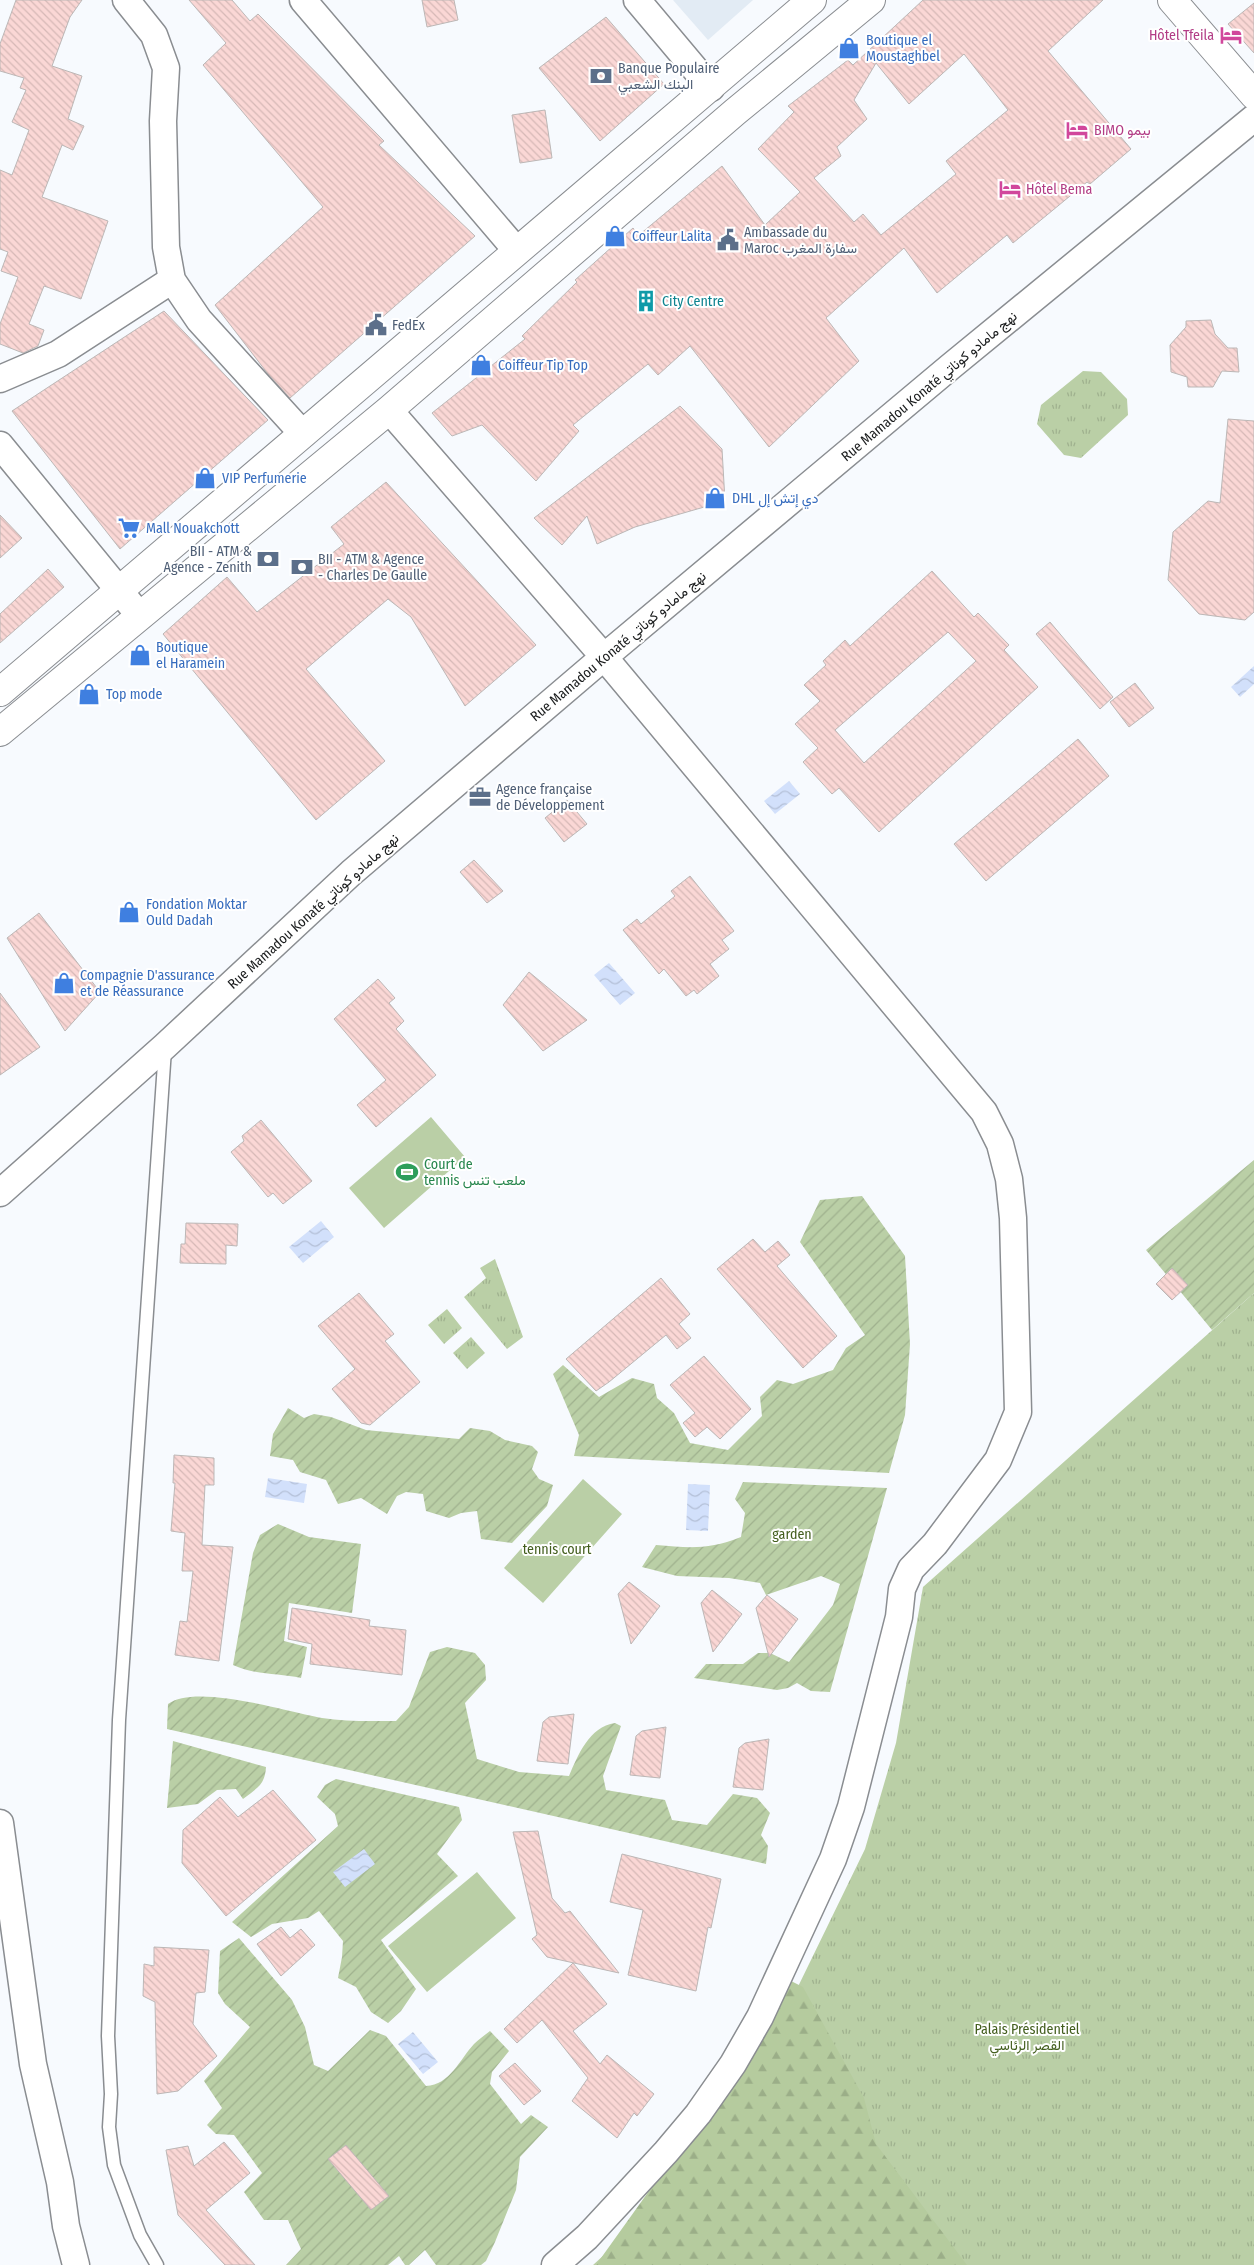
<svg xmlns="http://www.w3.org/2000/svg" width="1254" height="2265" viewBox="0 0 1254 2265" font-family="'Fira Sans Condensed',Vazirmatn,sans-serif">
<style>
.built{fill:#e2ebf4}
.grass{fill:url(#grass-tufts)}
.forest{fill:url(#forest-firs)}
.garden{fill:url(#garden-furrows)}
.pitch{fill:#bacfa6}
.water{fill:url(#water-waves)}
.building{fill:url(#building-back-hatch);stroke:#bcb7b6;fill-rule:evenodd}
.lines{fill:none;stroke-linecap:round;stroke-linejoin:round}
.service-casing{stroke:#8a8d91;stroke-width:15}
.minor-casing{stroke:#8a8d91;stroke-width:29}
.tertiary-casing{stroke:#8a8d91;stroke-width:30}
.service{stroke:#fff;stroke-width:12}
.minor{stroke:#fff;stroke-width:26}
.tertiary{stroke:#fff;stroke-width:28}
.labels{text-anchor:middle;stroke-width:4;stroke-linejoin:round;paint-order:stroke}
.hotel-label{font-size:14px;fill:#b23c85;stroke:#fff;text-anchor:start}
.shop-label{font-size:14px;fill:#366cbe;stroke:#fff;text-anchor:start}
.service-label{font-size:14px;fill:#4e5e75;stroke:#fff;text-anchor:start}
.culture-label{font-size:14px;fill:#0d838f;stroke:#fff;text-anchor:start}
.street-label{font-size:14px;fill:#181a1b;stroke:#fff}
.leisure-label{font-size:14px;fill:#27864d;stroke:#fff;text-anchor:start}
.park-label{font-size:14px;fill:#435e1e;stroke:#fff}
</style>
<defs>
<pattern id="grass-tufts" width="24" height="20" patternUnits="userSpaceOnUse" patternTransform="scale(1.25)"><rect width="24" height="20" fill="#bacfa6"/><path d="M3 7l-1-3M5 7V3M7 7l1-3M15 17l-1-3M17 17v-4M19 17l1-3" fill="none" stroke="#9fb18e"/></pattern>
<pattern id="forest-firs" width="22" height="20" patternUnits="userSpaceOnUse" patternTransform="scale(1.25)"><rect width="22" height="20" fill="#b5cb9e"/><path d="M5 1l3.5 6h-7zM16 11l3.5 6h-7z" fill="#9bae88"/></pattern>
<pattern id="garden-furrows" width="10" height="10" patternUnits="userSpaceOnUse" patternTransform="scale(1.25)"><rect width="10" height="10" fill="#bacfa6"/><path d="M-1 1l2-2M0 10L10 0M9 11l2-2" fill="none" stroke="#9fb18e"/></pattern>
<pattern id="water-waves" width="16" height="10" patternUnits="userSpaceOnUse" patternTransform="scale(1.25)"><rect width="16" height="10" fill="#d2e0fb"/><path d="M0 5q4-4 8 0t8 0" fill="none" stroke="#b4c0d7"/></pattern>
<pattern id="building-back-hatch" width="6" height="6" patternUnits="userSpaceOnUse" patternTransform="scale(1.25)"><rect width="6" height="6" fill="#fad7d5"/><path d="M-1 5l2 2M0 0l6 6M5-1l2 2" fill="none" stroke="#d6b8b6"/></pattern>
</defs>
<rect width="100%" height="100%" fill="#f7fafe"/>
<!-- built -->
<path class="built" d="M 673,0 L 753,0 L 708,40 Z"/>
<!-- grass -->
<path class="grass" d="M 1083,371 L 1101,372 L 1127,399 L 1128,415 L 1081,458 L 1064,455 L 1037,424 L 1041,405 Z
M 495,1259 L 523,1337 L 507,1349 L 464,1297 L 486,1278 L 480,1268 Z
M 1254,1293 L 1254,2265 L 593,2265 L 638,2224 L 773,2038 L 865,1849 L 896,1743 L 923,1587 Z
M 447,1309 L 462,1328 L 444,1344 L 428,1325 Z
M 471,1337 L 485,1353 L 467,1369 L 453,1353 Z"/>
<!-- forest -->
<path class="forest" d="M 785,1978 L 803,1987 L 864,2098 L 876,2144 L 967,2265 L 596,2265 L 669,2163 Z"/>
<!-- garden -->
<path class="garden" d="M 1254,1160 L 1254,1293 L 1212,1330 L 1146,1250 Z
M 862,1196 L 905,1256 L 910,1344 L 905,1415 L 889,1473 L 574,1456 L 579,1435 L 553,1374 L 563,1365 L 599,1397 L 632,1378 L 654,1384 L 657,1398 L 674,1413 L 690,1443 L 728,1450 L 762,1416 L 760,1397 L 777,1380 L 793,1384 L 833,1370 L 846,1348 L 865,1335 L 800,1242 L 820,1200 Z
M 288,1408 L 304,1418 L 314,1414 L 331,1417 L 366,1430 L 459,1439 L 470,1428 L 490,1431 L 505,1440 L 532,1446 L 538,1452 L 532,1469 L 539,1479 L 553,1485 L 547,1506 L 512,1543 L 481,1539 L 477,1511 L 461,1513 L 449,1518 L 426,1511 L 423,1494 L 406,1492 L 397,1496 L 387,1514 L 361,1498 L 338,1504 L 326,1480 L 300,1472 L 293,1460 L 270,1456 L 273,1434 Z
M 743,1482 L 887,1488 L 830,1692 L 811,1691 L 797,1683 L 788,1688 L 777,1690 L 694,1678 L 706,1664 L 743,1664 L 758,1653 L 770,1653 L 789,1662 L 833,1605 L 840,1584 L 821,1576 L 766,1595 L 760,1583 L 729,1578 L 677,1576 L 642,1567 L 656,1545 C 690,1548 708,1550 741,1537 L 745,1513 L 735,1499 Z
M 278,1524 L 309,1537 L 361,1544 L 352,1613 L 289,1603 L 284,1641 L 307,1647 L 301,1678 C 278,1673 254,1675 233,1665 L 253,1553 L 260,1535 Z
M 447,1647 L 475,1653 L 485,1665 L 486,1680 L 465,1703 L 477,1759 L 519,1772 L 569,1776 C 578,1755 589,1727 615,1723 L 621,1726 L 603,1776 L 606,1790 L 665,1800 L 672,1820 L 707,1825 L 733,1794 L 757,1798 L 770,1813 L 761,1835 L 768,1846 L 766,1864 L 167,1729 L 168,1704 C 196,1683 288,1712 322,1718 C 346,1722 372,1721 396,1721 L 409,1707 L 430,1652 Z
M 173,1741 L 266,1767 C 265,1785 257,1788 243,1799 L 236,1789 L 217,1790 L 198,1804 L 167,1808 Z
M 336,1779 L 459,1807 L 462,1820 L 437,1854 L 458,1876 L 381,1940 L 416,1989 L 401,2011 L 388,2023 L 371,2012 L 356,1987 L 338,1978 L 342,1957 L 343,1941 L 319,1911 L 308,1918 L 272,1924 L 251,1937 L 232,1922 L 338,1826 L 335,1814 L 317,1797 L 325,1785 Z
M 239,1938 L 292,2000 L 305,2027 L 314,2065 L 328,2071 L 370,2030 L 386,2036 L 426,2086 C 450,2085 460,2059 474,2044 C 479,2039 485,2035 490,2031 L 509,2051 L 492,2072 L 490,2084 L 521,2124 L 531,2115 L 548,2127 L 520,2157 L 516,2190 L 495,2242 L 486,2261 L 481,2265 L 436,2265 L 425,2250 L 409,2265 L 405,2265 L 399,2256 L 388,2265 L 286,2265 L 301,2249 L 288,2220 L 264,2220 L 244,2192 L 262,2173 L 234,2135 L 216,2134 L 207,2125 L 222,2108 L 204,2081 L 250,2027 L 225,2004 L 218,1993 L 220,1951 Z"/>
<!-- pitch -->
<path class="pitch" d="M 431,1117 L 465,1157 L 384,1228 L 349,1188 Z
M 583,1479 L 622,1514 L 543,1603 L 504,1568 Z
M 477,1872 L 516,1918 L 427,1992 L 388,1946 Z"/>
<!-- water -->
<path class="water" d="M 1254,666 L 1254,684 L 1240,697 L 1231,687 Z
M 789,781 L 800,794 L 775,814 L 764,801 Z
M 609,963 L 635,993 L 620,1005 L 594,975 Z
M 321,1221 L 334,1237 L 303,1263 L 289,1247 Z
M 268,1478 L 307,1484 L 304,1503 L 265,1497 Z
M 688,1484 L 710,1485 L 708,1531 L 686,1530 Z
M 364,1849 L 375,1864 L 345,1887 L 333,1872 Z
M 413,2032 L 438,2062 L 423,2074 L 398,2044 Z"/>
<!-- building -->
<path class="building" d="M 16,0 L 82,0 L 70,17 L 52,66 L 82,76 L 68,119 L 84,126 L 73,150 L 62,145 L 42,197 L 108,221 L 81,299 L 44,286 L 29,324 L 44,330 L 38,346 L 23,353 L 0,344 L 0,324 L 18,277 L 1,271 L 8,252 L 0,249 L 0,170 L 12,175 L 29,130 L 12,122 L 26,90 L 20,88 L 24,78 L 0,71 L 0,44 Z
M 189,0 L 232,0 L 250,21 L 258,14 L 384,141 L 379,145 L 475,236 L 290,398 L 268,374 L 215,305 L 323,207 L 203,65 L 226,43 Z
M 422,0 L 454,0 L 458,20 L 427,27 Z
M 923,0 L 1103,0 L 1048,51 L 1131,149 L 1090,184 L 1087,182 L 1013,243 L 1007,235 L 937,293 L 904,248 L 826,318 L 859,361 L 769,447 L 690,346 L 658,375 L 648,364 L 573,425 L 579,431 L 536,481 L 482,425 L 452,436 L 432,413 L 525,339 L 522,336 L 577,282 L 575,280 L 633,228 L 639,235 L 722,166 L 765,225 L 800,192 L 758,149 L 794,112 L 788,106 L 848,60 L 853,65 ZM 964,54 L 1008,110 L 946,161 L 956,174 L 881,235 L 863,214 L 854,222 L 814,178 L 841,156 L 837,147 L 867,119 L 854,100 L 876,63 L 909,104 Z
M 1254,3 L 1254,53 L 1228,24 Z
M 606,17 L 664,84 L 600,141 L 539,68 Z
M 545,110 L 552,158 L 520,163 L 512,115 Z
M 164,311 L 268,420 L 120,549 L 12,411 Z
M 1211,320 L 1215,334 L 1228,348 L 1237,348 L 1239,372 L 1222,371 L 1213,387 L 1188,387 L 1187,377 L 1171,372 L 1170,345 L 1186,327 L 1186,321 Z
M 680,406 L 722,449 L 725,501 L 635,527 L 597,544 L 587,516 L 562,545 L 534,518 Z
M 1228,419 L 1254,421 L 1254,612 L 1245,620 L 1199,614 L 1168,580 L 1173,532 L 1208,501 L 1220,503 Z
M 386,482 L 536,645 L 465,706 L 411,617 L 388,599 L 306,669 L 385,761 L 316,820 L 163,634 L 227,577 L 257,612 L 344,544 L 331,527 Z
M 0,515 L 22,538 L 0,558 Z
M 48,569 L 64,587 L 0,643 L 0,614 Z
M 932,571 L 974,617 L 978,613 L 1009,645 L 1004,650 L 1038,687 L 879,832 L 839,788 L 832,794 L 803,762 L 818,748 L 795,724 L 820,701 L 804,685 L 826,665 L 823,661 L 845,640 L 850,646 ZM 948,632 L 976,661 L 864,763 L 835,730 Z
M 1050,622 L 1113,697 L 1100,709 L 1036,634 Z
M 1135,683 L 1154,708 L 1129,727 L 1110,702 Z
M 1078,739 L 1109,776 L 986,881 L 954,844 Z
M 567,800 L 587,824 L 564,842 L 545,818 Z
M 474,860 L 503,891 L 487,903 L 460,872 Z
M 690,876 L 734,931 L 722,940 L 729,949 L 710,964 L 719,976 L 697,994 L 694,990 L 686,996 L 664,969 L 659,974 L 623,930 L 637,919 L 641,924 L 675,896 L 671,891 Z
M 39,913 L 100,992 L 65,1031 L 7,938 Z
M 529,972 L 587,1020 L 543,1051 L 503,1005 Z
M 378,979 L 395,998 L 389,1003 L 404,1021 L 396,1029 L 436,1075 L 376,1127 L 357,1105 L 386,1080 L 334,1019 Z
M 0,993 L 40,1047 L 0,1075 Z
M 261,1120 L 312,1181 L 283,1204 L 273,1193 L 268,1197 L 231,1152 L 244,1141 L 242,1136 Z
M 186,1223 L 238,1224 L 237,1246 L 226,1245 L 226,1264 L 180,1263 L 181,1244 L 185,1244 Z
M 753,1239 L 765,1252 L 778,1241 L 790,1255 L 777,1266 L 837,1336 L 803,1368 L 717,1269 Z
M 1172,1268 L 1188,1285 L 1172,1300 L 1156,1284 Z
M 661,1278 L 690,1314 L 679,1324 L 691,1338 L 677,1349 L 666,1335 L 609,1382 L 596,1391 L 566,1359 Z
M 359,1293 L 394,1334 L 385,1341 L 420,1382 L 370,1425 L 361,1423 L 332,1389 L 355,1369 L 318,1326 Z
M 704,1356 L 751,1409 L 720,1439 L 707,1427 L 695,1437 L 683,1423 L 695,1413 L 670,1385 Z
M 174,1455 L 214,1458 L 214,1485 L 205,1485 L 202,1545 L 233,1547 L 219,1661 L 175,1655 L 180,1621 L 187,1622 L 193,1571 L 182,1571 L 185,1533 L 171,1531 L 175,1483 L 173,1483 Z
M 629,1582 L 660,1606 L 631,1644 L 618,1594 Z
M 712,1590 L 742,1614 L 713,1652 L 701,1603 Z
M 767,1595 L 798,1619 L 769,1657 L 756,1608 Z
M 292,1608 L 370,1620 L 369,1626 L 406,1630 L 402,1675 L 310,1664 L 312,1644 L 288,1639 Z
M 574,1714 L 568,1764 L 537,1761 L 543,1722 L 549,1717 Z
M 666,1727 L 660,1778 L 630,1775 L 636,1736 L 642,1731 Z
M 769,1739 L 763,1790 L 733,1787 L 739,1748 L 745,1743 Z
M 273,1790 L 316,1840 L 226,1916 L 182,1863 L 183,1830 L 220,1797 L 238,1817 Z
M 538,1831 L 552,1898 L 565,1913 L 570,1911 L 619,1973 L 547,1957 L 532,1939 L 537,1935 L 513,1832 Z
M 622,1854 L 721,1879 L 711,1928 L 708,1927 L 696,1991 L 628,1975 L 643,1910 L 610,1902 Z
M 281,1927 L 290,1938 L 301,1929 L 315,1945 L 281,1976 L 257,1944 Z
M 154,1947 L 209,1950 L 205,1992 L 196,1993 L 193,2024 L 217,2056 L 178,2091 L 157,2094 L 155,2002 L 143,1996 L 144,1964 L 154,1966 Z
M 573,1963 L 607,2004 L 573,2031 L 600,2064 L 607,2055 L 654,2094 L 637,2116 L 634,2113 L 617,2138 L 572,2101 L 588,2078 L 542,2020 L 517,2043 L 504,2029 Z
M 515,2063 L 541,2091 L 524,2105 L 499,2076 Z
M 224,2142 L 250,2173 L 206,2210 L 255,2265 L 225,2265 L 178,2215 L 166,2150 L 188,2146 L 194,2166 Z
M 346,2145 L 389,2196 L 371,2210 L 328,2159 Z"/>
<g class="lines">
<!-- service casing -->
<g class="service-casing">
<path id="service" d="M 157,2265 L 140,2235 L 114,2165 L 109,2127 L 111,2094 L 108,2036 L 119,1720 L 165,1049"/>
</g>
<!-- minor casing -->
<g class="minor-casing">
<path id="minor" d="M 126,0 L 154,35 L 166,68 L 163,121 L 166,247 L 172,280 L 199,320 L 303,434
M 303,0 L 517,251
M 637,0 L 711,88
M 0,379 L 58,354 L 172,280
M 389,410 L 604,657 L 984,1112 L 1000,1144 L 1009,1179 L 1013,1218 L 1018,1412 L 998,1460 L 935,1544 L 911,1569 L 902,1589 L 899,1617 L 851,1807 L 833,1859 L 760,2017 L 733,2064 L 698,2114 L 666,2152 L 587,2237 L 555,2265
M 0,445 L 140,616
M 0,1193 L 165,1046 L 351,873 L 604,657 L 950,367 L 1254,118
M 0,1823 L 33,2064 L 60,2182 L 66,2226 L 76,2265"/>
</g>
<!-- tertiary casing -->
<g class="tertiary-casing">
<path id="tertiary" d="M 1172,0 L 1254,95
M 0,692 L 812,0
M 0,732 L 389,410 L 735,112 L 871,0"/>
</g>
<!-- service -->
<use href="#service" class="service"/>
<!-- minor -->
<use href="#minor" class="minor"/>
<!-- tertiary -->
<use href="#tertiary" class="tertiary"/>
</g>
<!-- icons -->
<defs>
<g id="hotel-bare" transform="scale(1.725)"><path d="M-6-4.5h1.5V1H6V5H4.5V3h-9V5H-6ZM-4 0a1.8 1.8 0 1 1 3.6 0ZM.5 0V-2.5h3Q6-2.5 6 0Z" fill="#d1479c" stroke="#fff" stroke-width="2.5" paint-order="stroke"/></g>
<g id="shop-bare" transform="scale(1.725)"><path d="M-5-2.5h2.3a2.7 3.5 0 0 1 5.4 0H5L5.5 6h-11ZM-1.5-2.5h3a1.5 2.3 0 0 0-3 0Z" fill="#3f7fe0" stroke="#fff" stroke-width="2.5" paint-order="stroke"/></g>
<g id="bank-bare" transform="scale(1.725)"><path d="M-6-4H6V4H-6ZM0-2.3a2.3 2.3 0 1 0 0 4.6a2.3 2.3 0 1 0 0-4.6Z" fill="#5c6f8a" stroke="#fff" stroke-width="2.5" paint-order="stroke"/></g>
<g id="civic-bare" transform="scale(1.725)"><path d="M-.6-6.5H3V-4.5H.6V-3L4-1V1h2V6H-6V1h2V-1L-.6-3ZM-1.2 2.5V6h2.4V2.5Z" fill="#5c6f8a" stroke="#fff" stroke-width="2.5" paint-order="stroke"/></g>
<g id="building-bare" transform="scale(1.725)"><path d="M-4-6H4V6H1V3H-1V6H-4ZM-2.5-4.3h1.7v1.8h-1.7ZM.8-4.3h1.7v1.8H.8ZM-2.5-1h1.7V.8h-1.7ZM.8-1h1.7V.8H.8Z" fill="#0f9aa8" stroke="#fff" stroke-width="2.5" paint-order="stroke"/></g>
<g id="supermarket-bare" transform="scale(1.725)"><path d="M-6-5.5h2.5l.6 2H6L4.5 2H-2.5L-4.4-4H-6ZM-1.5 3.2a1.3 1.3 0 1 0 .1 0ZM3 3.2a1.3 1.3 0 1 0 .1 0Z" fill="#3f7fe0" stroke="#fff" stroke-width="2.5" paint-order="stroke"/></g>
<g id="office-bare" transform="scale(1.725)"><path d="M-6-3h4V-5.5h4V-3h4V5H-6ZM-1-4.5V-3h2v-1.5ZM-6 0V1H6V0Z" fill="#5c6f8a" stroke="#fff" stroke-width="2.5" paint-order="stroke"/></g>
<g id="stadium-bare" transform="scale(1.725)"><path d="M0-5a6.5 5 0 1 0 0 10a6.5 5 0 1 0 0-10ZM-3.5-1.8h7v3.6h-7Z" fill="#2e9e5b" stroke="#fff" stroke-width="2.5" paint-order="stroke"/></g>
</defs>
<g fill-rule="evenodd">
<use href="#hotel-bare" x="1231" y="35"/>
<use href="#shop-bare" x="849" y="48"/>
<use href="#bank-bare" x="601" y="76"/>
<use href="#hotel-bare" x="1077" y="130"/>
<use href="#hotel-bare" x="1010" y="189"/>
<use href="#shop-bare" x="615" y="236"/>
<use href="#civic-bare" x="728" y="240"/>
<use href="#building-bare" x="646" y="301"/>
<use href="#civic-bare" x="376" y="325"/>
<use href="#shop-bare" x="481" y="365"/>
<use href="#shop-bare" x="205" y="478"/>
<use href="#shop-bare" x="715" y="498"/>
<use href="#supermarket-bare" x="129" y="528"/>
<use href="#bank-bare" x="268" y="559"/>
<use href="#bank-bare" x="302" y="567"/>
<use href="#shop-bare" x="140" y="655"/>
<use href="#shop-bare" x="89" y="694"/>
<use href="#office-bare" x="480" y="797"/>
<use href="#shop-bare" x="129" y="912"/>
<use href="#shop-bare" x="64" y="983"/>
<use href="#stadium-bare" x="407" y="1172"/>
</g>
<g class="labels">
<!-- hotel labels -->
<g class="hotel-label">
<text x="1214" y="40" text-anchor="end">Hôtel Tfeila</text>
<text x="1094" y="135">BIMO بيمو</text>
<text x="1026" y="194">Hôtel Bema</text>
</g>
<!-- shop labels -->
<g class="shop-label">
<text x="866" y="45">Boutique el<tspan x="866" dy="16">Moustaghbel</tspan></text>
<text x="632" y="241">Coiffeur Lalita</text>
<text x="498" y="370">Coiffeur Tip Top</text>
<text x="222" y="483">VIP Perfumerie</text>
<text x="732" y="503">DHL دي إتش إل</text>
<text x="146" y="533">Mall Nouakchott</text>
<text x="156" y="652">Boutique<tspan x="156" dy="16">el Haramein</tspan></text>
<text x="106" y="699">Top mode</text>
<text x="146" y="909">Fondation Moktar<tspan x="146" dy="16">Ould Dadah</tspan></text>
<text x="80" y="980">Compagnie D'assurance<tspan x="80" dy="16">et de Réassurance</tspan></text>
</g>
<!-- service labels -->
<g class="service-label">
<text x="618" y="73">Banque Populaire<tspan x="618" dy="16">البنك الشعبي</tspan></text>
<text x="744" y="237">Ambassade du<tspan x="744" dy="16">Maroc سفارة المغرب</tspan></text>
<text x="392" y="330">FedEx</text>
<text x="252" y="556" text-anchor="end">BII - ATM &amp;<tspan x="252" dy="16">Agence - Zenith</tspan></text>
<text x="318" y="564">BII - ATM &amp; Agence<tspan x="318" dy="16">- Charles De Gaulle</tspan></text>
<text x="496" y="794">Agence française<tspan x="496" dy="16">de Développement</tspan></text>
</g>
<!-- culture labels -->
<g class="culture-label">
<text x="662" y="306">City Centre</text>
</g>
<!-- street labels -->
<g class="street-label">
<text transform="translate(929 386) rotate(-40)" y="5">Rue Mamadou Konaté نهج مامادو كوناتي</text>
<text transform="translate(618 646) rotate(-40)" y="5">Rue Mamadou Konaté نهج مامادو كوناتي</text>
<text transform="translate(313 911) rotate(-42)" y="5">Rue Mamadou Konaté نهج مامادو كوناتي</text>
</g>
<!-- leisure labels -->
<g class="leisure-label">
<text x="424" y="1169">Court de<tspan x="424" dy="16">tennis ملعب تنس</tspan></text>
</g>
<!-- park labels -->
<g class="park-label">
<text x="792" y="1539">garden</text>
<text x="557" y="1554">tennis court</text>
<text x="1027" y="2034">Palais Présidentiel<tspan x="1027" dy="16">القصر الرئاسي</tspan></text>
</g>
</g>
</svg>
